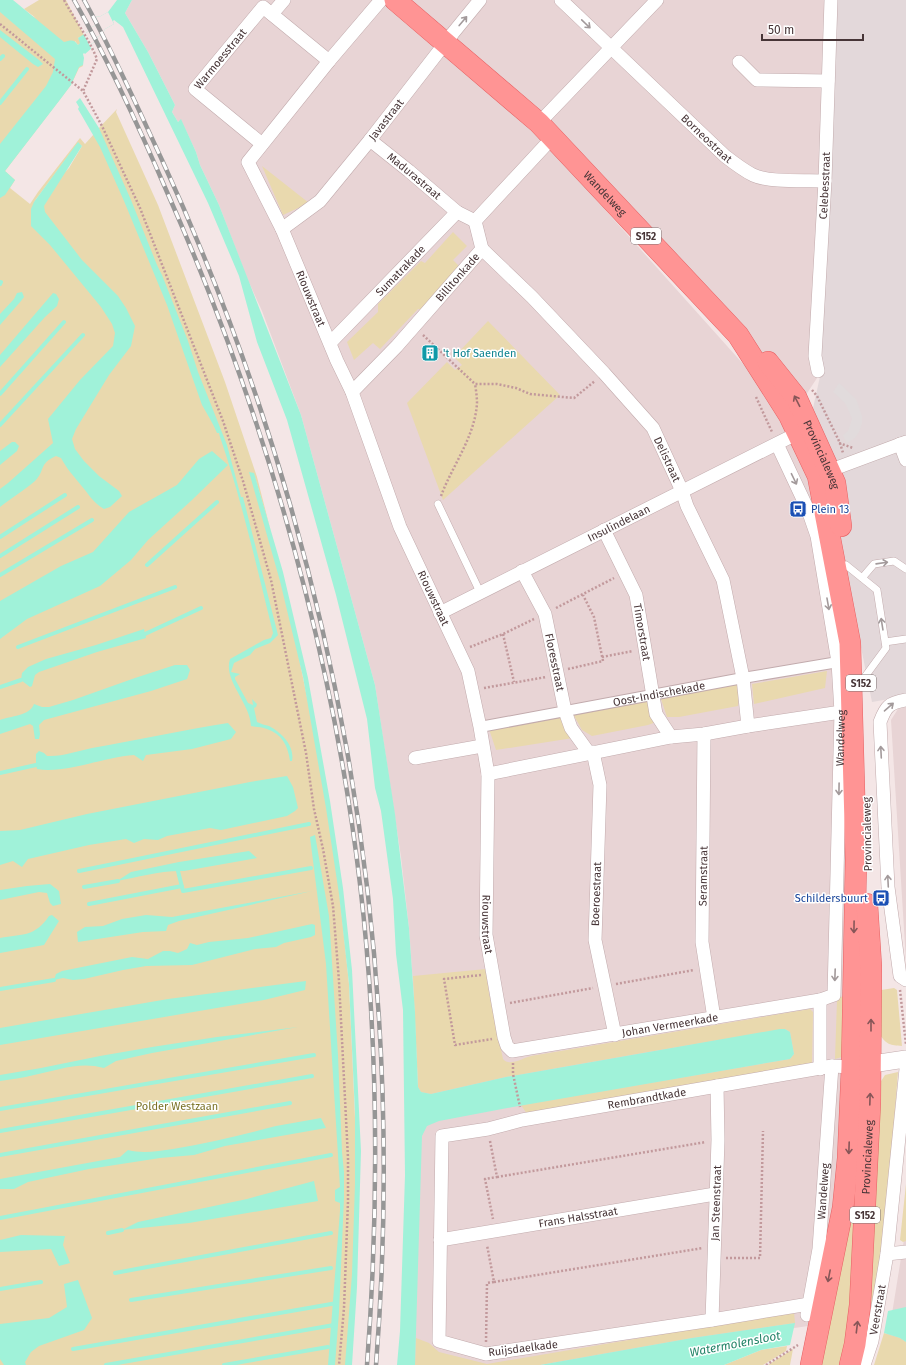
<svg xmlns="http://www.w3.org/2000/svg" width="906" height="1365" viewBox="0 0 906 1365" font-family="'Fira Sans',sans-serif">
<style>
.residential{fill:#e8d4d5}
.industrial{fill:#e3d8da}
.green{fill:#e9d9ae;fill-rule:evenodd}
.parking{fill:#e1dbdc}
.water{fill:#a0f2d9}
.pier{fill:#f4e6e6}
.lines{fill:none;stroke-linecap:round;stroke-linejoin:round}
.stream{stroke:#a0f2d9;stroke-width:4}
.service-casing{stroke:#c2abad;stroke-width:8}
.pedestrian-casing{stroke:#c2abad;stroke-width:12}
.minor-casing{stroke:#c2abad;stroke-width:14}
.tertiary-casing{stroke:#c2abad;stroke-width:18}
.primary-casing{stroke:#e76163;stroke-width:22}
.path{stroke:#c2999c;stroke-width:2.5;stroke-dasharray:2 2;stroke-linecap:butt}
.service{stroke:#fff;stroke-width:7}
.pedestrian{stroke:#fff;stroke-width:10}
.minor{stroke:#fff;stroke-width:13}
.tertiary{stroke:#fff;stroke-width:17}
.primary{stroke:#ff9494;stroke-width:21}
.rail-casing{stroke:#969696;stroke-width:4.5}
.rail{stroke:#fff;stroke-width:3;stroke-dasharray:9;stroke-linecap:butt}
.oneway{stroke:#a39a9b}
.oneway2{stroke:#875658}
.labels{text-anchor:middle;stroke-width:3;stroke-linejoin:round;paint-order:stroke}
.shield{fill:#fff;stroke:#7e7273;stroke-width:1}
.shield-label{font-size:10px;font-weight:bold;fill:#473537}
.street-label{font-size:11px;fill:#473537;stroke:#fff}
.culture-label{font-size:11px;fill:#0d838f;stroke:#fff;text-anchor:start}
.transit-label{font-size:11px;fill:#164399;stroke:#fff;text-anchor:start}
.park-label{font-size:11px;fill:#7a7226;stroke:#fff}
.water-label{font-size:12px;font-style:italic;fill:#238468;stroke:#fff}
</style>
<rect width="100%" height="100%" fill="#f4e6e6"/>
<!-- residential -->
<path class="residential" d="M 132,0 L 387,0 L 539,136 L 770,394 L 813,472 L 852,835 L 836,1198 L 815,1325 L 538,1365 L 412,1365 L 418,1069 L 415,1012 L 409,928 L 401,857 L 375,685 L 301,415 L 262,311 L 247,278 L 219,205 L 200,165 L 196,152 L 181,120 L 178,122 L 172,112 L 175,105 L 148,52 L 125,13 Z
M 405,0 L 836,0 L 821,372 L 796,410 L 783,383 Z
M 906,707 L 906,961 L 891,720 L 898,709 Z
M 906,1227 L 906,1365 L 879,1365 L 890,1326 Z"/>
<!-- industrial -->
<path class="industrial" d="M 836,0 L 906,0 L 906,696 L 872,702 L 813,408 L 821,372 Z"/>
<!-- green -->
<path class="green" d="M 0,0 L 36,18 L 24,9 L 39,0 L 66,0 L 84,35 L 78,38 L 81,43 L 78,45 L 75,41 L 75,42 L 83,66 L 79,68 L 71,85 L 5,171 L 15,180 L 10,188 L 30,204 L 38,192 L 80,138 L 85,144 L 94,134 L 100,132 L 99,128 L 117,109 L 116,112 L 158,205 L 225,382 L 257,477 L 271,532 L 254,474 L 290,614 L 320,761 L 337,870 L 349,984 L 356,1140 L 355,1223 L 348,1365 L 0,1365 ZM 78,143 L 82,146 L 69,168 L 34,202 Z
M 262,166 L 309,203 L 283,215 Z
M 453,232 L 467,246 L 453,260 L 459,266 L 423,310 L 418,309 L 380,349 L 373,343 L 354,360 L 347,342 L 378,312 L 378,304 L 421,261 L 425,263 Z
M 488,321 L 560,395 L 443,500 L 407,403 L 447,362 L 455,370 L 462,365 L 454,357 Z
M 827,671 L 825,688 L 754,704 L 752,684 Z
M 737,684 L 739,699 L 738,706 L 679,717 L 667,717 L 661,699 Z
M 648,700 L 656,722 L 648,725 L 592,736 L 582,730 L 573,714 Z
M 562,714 L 573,738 L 496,750 L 489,729 Z
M 486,969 L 489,993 L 503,1059 C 509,1067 523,1058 531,1056 L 810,1009 L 813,1012 L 812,1063 L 527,1114 L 521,1105 L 790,1059 L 794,1054 L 790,1032 L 785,1029 L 648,1052 L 506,1077 L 431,1094 L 421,1092 L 418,1087 L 413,976 Z
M 894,988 L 897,990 L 902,1046 C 890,1045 887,1045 880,1035 L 875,991 Z
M 848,996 L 845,1054 L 842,1057 L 835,1059 L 837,1000 L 840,997 Z
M 898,1072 L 887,1216 L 881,1254 L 866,1334 L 876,1089 L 885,1075 Z
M 854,1111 L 859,1250 L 841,1365 L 819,1365 Z
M 906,1184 L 906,1241 L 903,1242 L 900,1240 Z
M 794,1312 L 795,1323 L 692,1338 L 540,1365 L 415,1365 L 416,1338 L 429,1343 L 439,1352 L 487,1364 Z
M 884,1333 L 900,1338 L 906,1342 L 906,1365 L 874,1365 Z
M 787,1346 L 786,1351 L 763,1365 L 724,1365 L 761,1350 Z
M 793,1349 L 790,1365 L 768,1365 Z"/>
<!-- parking -->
<path class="parking" d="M 839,383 L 856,399 L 862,416 L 862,423 L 859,432 L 855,438 L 847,443 L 843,435 L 848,431 L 852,419 L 848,409 L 845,403 L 833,392 Z"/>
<!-- water -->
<path class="water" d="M 0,0 L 13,0 L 64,42 C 71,40 74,39 78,45 L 80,43 L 78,38 L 92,29 L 92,27 L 96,25 L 95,23 L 98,22 L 96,17 L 98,16 L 99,17 L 108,12 L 117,0 L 132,0 L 125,13 L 148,52 L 175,105 L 172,112 L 178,122 L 181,119 L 196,152 L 200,165 L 219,205 L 301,415 L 375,685 L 395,814 L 409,928 L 415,1012 L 418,1087 L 421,1092 L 431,1094 L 506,1077 L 780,1029 L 785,1029 L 790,1032 L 794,1054 L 790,1059 L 513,1107 L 439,1121 L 427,1126 L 422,1136 L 415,1365 L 397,1365 L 400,1331 L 405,1175 L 403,1010 L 396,954 L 393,899 L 381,811 L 375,788 L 367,719 L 336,595 L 287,420 L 257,342 L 239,276 L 208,203 L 123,27 L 114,20 L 113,21 L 114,24 L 105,29 L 103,34 L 97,37 L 98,40 L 91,44 L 93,47 L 85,54 L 84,53 L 83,54 L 84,58 L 83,65 L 79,67 L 71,85 L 59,101 L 5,171 L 15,180 L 5,195 L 0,198 L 0,144 L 46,86 L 53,72 L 55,59 L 0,12 Z
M 0,30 L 39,60 L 43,64 L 38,67 L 33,64 L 0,37 Z
M 80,98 L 99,128 L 131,200 L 157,265 L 162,275 L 188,341 L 198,372 L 227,445 L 241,497 L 243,497 L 278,635 L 270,643 L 255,649 L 250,655 L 234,663 L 231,672 L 240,674 L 235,677 L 235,679 L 248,703 L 253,705 L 252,699 L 257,704 L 256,707 L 254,708 L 257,722 C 261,724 265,725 269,726 C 282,733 295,746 292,761 L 290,761 C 288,746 282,734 267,729 C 262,727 256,727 251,726 C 250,702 223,681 230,659 L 264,640 L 271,638 L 273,633 C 257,568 242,501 220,437 L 219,433 L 217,433 C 213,423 207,414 202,405 L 167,305 L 124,201 L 100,147 L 78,109 L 79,107 L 76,102 Z
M 78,142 L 82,146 L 44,206 L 45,212 L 82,260 L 118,296 L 126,308 L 135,326 L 131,346 L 109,375 L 76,429 L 72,439 L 75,449 L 84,461 L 99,476 L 119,491 L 122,496 L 110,507 L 104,509 C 93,503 88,493 80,484 C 72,474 67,469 61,458 L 56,456 C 38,464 46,470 35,481 C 25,490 11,498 0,507 L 0,489 L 8,483 L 53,443 L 48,419 L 80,380 L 113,346 L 115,333 L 112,324 L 101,307 L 50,245 L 31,226 L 31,209 L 34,202 Z
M 22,292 L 24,297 L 21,301 L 0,325 L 0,314 L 14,299 L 17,293 Z
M 53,293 L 56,294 L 59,299 L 57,306 L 45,317 L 0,367 L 0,355 Z
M 12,442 L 15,442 L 19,446 L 17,451 L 0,465 L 0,451 Z
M 212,451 L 228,465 L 192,500 L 148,540 L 131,560 L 100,586 L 27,619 L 0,639 L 0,601 L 61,566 L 93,552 L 129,512 L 177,485 L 199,459 Z
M 249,472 L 254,473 L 283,572 L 308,678 L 330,801 L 343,888 L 352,970 L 361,1151 L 357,1287 L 352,1365 L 345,1365 L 352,1274 L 355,1184 L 355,1113 L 349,984 L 339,894 L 326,808 L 303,677 L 280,581 Z
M 144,629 L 146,638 L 97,652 L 39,672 L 35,675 L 32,686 L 30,687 L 21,680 L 22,673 L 28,667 L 46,659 L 96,645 Z
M 175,665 L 187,665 L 190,670 L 187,679 L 151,691 L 44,720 L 39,725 L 40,734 L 39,739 L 35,739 L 33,726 L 30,724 L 0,734 L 0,720 C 10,716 30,716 34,704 L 42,707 L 49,707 L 73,700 L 135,678 Z
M 228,723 L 236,732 L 231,739 L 192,749 L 146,755 L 143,761 L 134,755 C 104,757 65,774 37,769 L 36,765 L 36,754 L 39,751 L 44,753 L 47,756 C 62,757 77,751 92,748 C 137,740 183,730 228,723 Z
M 287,776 L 293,787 L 298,808 L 295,811 L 287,816 L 221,830 L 210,828 L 167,836 L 158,840 L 144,839 L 134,843 L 126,839 L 89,845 L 28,859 L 22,867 L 13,861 L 0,865 L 0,831 L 20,830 L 87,814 L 250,782 Z
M 315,835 L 329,916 L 338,1055 L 342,1152 L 344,1172 L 344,1198 L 339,1312 L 335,1365 L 328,1365 L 340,1211 L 340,1203 L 335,1201 L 335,1190 L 340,1187 L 326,964 L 310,837 Z
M 249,851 L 257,858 L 184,871 C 162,870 138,877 117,881 L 131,872 L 179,862 Z
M 50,884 L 59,891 L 61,904 L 53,906 L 50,903 L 47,893 L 39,892 L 0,900 L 0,890 L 27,886 Z
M 312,891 L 179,921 L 168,925 L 166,931 L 143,932 L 78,942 L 77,932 L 85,927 L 103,926 L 122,919 L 146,915 L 172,917 Z
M 52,915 L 59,921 L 44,945 L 0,953 L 0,938 C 22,934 35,937 49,916 Z
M 312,924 L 315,925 L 315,935 L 311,937 L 284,943 L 276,947 L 255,949 L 192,965 L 146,966 L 123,970 L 84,979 L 73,980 L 63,978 L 54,980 L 56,974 L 62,971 L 132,957 L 148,959 L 163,951 L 170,951 L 178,953 L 187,949 L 190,943 L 197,945 L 209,942 L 248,938 Z
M 306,981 L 305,990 L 264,1000 L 0,1045 L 0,1028 L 168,999 Z
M 298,1027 L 152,1053 L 116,1061 L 104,1068 C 80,1061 58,1070 34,1075 C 23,1078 11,1079 0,1081 L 0,1075 L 41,1068 L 100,1056 L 152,1047 L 217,1037 Z
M 321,1118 L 326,1128 L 225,1146 L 194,1155 L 160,1158 L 89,1169 L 28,1182 L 14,1189 L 0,1189 L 0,1179 L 120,1157 L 128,1150 C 143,1154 158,1151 173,1149 C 208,1143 242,1135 276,1126 C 291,1123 306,1121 321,1118 Z
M 314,1181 L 318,1201 L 189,1223 L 122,1230 L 138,1222 L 247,1199 Z
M 21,1235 L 65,1236 L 63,1245 L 70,1263 L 59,1266 L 51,1249 L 0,1252 L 0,1240 Z
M 78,1280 L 92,1318 L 84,1330 L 39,1346 L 31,1352 L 25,1362 L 26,1365 L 4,1365 L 0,1359 L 0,1324 L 49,1318 L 67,1307 L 64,1284 Z
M 906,1307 L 906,1342 L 900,1338 L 884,1333 L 888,1311 Z
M 795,1323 L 790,1345 L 761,1350 L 724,1365 L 540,1365 L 692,1338 Z"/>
<!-- pier -->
<path class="pier" d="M 108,12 L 114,24 L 105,29 L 103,34 L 97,37 L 98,40 L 91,44 L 94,48 L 92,50 L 83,33 L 85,32 L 86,33 L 92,29 L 92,27 L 96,25 L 95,23 L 98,22 L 96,17 L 98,16 L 99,17 Z"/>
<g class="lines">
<!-- stream -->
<path class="stream" d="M 0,59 L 3,56
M 0,103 L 27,69
M 0,284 L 1,282
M 0,394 L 64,322
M 0,425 L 83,335
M 0,537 L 65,495
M 0,556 L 78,507
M 147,565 L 217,502
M 0,575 L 92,520
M 145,634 L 201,608
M 18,647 L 175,587
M 0,687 L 21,680
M 0,773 L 36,765
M 79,871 L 309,824
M 178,871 L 183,891 L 311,868
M 84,887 L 118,881
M 89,904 L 182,886
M 0,989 L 54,980
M 0,1109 L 314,1055
M 0,1131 L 312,1076
M 0,1155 L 290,1103
M 0,1218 L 331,1155
M 108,1233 L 122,1230
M 115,1273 L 331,1233
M 0,1289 L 41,1282
M 131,1300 L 331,1268
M 73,1349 L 337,1303
M 106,1365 L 334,1325
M 224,1365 L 328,1347"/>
<!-- service casing -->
<g class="service-casing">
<path id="service" d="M 438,504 L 480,592
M 846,565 L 877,590 L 886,648 L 861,682
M 862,578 L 874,564 L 894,561 L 906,569
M 885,642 L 906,639"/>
</g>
<!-- pedestrian casing -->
<g class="pedestrian-casing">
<g id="pedestrian">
<path id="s1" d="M 480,727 L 743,678 L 838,662"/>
</g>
</g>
<!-- minor casing -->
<g class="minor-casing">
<g id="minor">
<path id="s2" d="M 381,0 L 329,61 L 248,162 L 282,229 L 337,361 L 352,392 L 400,527 L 468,671 L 480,727 L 488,774 L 486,935 L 504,1037 L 507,1046 L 512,1051 L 820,1000 L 834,995 L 841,712 L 838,662 L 817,536 L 808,510 L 777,444"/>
<path id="s3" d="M 561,0 L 725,156 C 734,163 743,170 753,175 C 771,183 805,180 825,181"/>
<path d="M 272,14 L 284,0"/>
<path d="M 739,62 L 757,80 L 828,81"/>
<path d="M 539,123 L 657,0"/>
<path id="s4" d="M 370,140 L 409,171 L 457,212 L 475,221"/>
<path id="s5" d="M 262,144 L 195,89 L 263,7 L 329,61"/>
<path d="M 475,221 L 553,137"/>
<path d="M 475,221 L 482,249"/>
<path id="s6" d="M 282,229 L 320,201 L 370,140 L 453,33 L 480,0"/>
<path id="s7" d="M 482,249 L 532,297 L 604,373 L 653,428 L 682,491 L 687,506 L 723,580 L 743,678 L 748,726"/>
<path id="s8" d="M 330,343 L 457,212"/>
<path id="s9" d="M 818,371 L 815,356 L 825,181 L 831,0"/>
<path id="s10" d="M 352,392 L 397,346 L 482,249"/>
<path d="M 900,444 L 906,460"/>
<path d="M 823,473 L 906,442"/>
<path id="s11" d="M 604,530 L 636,595 L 656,714 L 671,737"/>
<path id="s12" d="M 522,571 L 545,614 L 565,711 L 571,728 L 589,753"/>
<path id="s13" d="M 440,613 L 798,433"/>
<path d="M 906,700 C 889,703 886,706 880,722 L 888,887 L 900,976 L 906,980"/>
<path d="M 704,734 L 702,942 L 714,1018"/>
<path d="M 593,752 L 600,785 L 595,940 L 615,1035"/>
<path d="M 415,758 L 482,746"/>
<path d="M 488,774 L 671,737 L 704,734 L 748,726 L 841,712"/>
<path d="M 820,1000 L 820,1069"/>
<path id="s14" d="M 440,1240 L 715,1194"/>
<path d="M 887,1254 L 906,1252"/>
<path id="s15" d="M 809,1304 L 712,1320 L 486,1354 L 439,1341 L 442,1136 L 488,1129 L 522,1120 L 832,1066 L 852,1067"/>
<path id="s16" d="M 807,1315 L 819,1249 L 832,1066"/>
<path id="s17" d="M 712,1320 L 718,1140 L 717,1086"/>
<path id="s18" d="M 864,1365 L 872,1341 L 887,1254 L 906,1069"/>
</g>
</g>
<!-- tertiary casing -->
<g class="tertiary-casing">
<path id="tertiary" d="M 859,1066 L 906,1059"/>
</g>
<!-- primary casing -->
<g class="primary-casing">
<g id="primary">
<path id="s19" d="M 395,0 L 539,123 L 738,335 L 789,415 L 818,476 L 850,643 L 856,860 L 852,1067 L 848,1158 L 843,1208 L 811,1365"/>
<path id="s20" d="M 768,362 L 796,397 L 835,483 L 841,526"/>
<path id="s21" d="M 850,1365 L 855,1344 L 860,1305 L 870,1103 L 871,966 L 867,904"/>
</g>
</g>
<!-- path -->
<path class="path" d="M 64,0 C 75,20 88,37 97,59 L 83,91
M 0,24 L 83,91 L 102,126 L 140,208 L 223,421 L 243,481 L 271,580 L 306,753 L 314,809 L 323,849 L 333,906 L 339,981 L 348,1158 L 348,1201 L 344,1308 L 339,1365
M 423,335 L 475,384 L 497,384 L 516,388 L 530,394 L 574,398 L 595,381
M 812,390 L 817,396 L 840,443 L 843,453
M 756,397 L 772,432
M 839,443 L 853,448
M 441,496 C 452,466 475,437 477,403 C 477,397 476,390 475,384
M 556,608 L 614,578
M 503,634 L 514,682
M 470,647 L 503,634 L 534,619
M 602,657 L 633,651
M 568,669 L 603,661 L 594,617 L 583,595
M 484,688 L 546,677
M 481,975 L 444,979 L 455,1045 L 492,1039
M 616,984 L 694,970
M 900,990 L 906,1045
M 510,1003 L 593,988
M 513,1063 L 513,1074 L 520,1107
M 490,1141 L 497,1177 L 485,1179 L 493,1219
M 497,1177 L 706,1142
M 726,1258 L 760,1258 L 763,1131
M 494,1282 L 703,1248
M 486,1342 L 487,1283 L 494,1282 L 487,1245
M 766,1365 L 798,1345"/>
<!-- service -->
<use href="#service" class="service"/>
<!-- pedestrian -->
<use href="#pedestrian" class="pedestrian"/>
<!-- minor -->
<use href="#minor" class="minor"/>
<!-- tertiary -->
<use href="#tertiary" class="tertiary"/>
<!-- primary -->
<use href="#primary" class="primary"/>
<!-- rail casing -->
<g class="rail-casing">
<path id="rail" d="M 74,0 C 109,62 139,127 167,192 C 280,447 355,730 371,1009 C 378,1128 376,1246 367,1365
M 84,0 C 113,52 137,106 162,160 C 336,538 409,950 376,1365"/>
</g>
<!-- rail -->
<use href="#rail" class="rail"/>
</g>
<!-- one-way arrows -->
<defs><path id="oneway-shaft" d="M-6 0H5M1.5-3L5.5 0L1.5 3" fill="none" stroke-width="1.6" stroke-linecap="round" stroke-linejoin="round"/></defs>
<g class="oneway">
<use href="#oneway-shaft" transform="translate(463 21) rotate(-50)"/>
<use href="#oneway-shaft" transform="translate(586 24) rotate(44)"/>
<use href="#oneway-shaft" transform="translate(794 479) rotate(64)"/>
<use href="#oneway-shaft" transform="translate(882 563) rotate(-8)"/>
<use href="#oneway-shaft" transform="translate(828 604) rotate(80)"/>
<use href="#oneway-shaft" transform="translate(882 624) rotate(-99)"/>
<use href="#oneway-shaft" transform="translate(889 707) rotate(-41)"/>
<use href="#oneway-shaft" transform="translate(881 752) rotate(-93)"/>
<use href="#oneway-shaft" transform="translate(839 789) rotate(91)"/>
<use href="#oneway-shaft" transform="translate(888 881) rotate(-93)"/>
<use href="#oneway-shaft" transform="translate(835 975) rotate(92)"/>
</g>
<g class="oneway2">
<use href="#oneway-shaft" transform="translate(797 401) rotate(-117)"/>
<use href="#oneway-shaft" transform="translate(854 927) rotate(91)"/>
<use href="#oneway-shaft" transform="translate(871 1025) rotate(-90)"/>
<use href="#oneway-shaft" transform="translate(870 1099) rotate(-88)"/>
<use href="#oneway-shaft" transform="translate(849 1148) rotate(92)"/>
<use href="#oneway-shaft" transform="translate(829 1276) rotate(101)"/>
<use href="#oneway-shaft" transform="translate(857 1327) rotate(-83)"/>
</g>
<!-- icons -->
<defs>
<g id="building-square" transform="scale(0.9)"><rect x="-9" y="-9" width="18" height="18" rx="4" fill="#0f9aa8" stroke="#fff"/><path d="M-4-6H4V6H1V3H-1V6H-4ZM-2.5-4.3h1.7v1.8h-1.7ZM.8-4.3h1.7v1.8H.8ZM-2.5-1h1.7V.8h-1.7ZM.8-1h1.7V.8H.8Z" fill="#fff"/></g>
<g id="bus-square" transform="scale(0.9)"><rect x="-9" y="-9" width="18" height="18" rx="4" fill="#1a4fb4" stroke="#fff"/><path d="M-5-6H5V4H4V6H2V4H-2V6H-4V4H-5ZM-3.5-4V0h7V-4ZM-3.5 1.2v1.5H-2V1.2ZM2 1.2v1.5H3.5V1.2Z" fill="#fff"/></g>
</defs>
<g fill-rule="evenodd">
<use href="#building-square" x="430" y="353"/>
<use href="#bus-square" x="798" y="509"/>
<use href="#bus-square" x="881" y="898"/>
</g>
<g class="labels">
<!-- shield labels -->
<g class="shield">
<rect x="631" y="228" width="30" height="16" rx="3"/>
<rect x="846" y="675" width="30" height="16" rx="3"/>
<rect x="850" y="1207" width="30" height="16" rx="3"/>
</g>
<g class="shield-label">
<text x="646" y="240">S152</text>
<text x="861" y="687">S152</text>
<text x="865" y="1219">S152</text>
</g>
<!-- street labels -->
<g class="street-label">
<text dy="4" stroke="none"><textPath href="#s5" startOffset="126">Warmoesstraat</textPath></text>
<text dy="4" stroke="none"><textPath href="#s6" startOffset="152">Javastraat</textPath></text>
<text dy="4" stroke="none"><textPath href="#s3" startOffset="201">Borneostraat</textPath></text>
<text dy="4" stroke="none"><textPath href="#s4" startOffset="57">Madurastraat</textPath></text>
<text dy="4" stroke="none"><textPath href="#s9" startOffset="186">Celebesstraat</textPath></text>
<text dy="4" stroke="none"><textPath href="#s19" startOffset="286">Wandelweg</textPath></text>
<text dy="4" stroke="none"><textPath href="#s8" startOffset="101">Sumatrakade</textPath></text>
<text dy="4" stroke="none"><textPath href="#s10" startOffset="156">Billitonkade</textPath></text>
<text dy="4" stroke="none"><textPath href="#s2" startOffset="360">Riouwstraat</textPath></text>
<text dy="4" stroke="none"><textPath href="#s20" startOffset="108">Provincialeweg</textPath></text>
<text dy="4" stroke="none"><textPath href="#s7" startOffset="282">Delistraat</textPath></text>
<text dy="4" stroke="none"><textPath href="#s13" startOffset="200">Insulindelaan</textPath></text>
<text dy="4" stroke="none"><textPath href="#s2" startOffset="684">Riouwstraat</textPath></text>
<text dy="4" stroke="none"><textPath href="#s11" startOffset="110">Timorstraat</textPath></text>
<text dy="4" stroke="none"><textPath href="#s12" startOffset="98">Floresstraat</textPath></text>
<text dy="4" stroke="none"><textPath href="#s1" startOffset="182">Oost-Indischekade</textPath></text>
<text dy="4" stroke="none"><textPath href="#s2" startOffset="1735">Wandelweg</textPath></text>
<text transform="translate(867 834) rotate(-91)" y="4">Provincialeweg</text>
<text transform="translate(703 876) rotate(-89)" y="4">Seramstraat</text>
<text transform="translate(596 894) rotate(-88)" y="4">Boeroestraat</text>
<text dy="4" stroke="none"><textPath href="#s2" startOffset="1020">Riouwstraat</textPath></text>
<text dy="4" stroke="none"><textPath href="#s2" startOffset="1311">Johan Vermeerkade</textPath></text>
<text dy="4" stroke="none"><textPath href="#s15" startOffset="789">Rembrandtkade</textPath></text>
<text dy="4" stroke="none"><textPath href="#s21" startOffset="209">Provincialeweg</textPath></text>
<text dy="4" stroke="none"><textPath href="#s16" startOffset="125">Wandelweg</textPath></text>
<text dy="4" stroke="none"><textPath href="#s17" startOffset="117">Jan Steenstraat</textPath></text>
<text dy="4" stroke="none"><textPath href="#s14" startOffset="140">Frans Halsstraat</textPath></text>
<text dy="4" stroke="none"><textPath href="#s18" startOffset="57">Veerstraat</textPath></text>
<text transform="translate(523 1348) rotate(-7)" y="4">Ruijsdaelkade</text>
</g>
<!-- culture labels -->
<g class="culture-label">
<text x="443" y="357">'t Hof Saenden</text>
</g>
<!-- transit labels -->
<g class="transit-label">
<text x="811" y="513">Plein 13</text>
<text x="868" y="902" text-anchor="end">Schildersbuurt</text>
</g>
<!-- park labels -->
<g class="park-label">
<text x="177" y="1110">Polder Westzaan</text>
</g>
<!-- water labels -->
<g class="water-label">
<text transform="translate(735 1344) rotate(-11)" y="4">Watermolensloot</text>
</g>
</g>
<!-- scale -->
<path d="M762 34v6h101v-6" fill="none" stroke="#473537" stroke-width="2"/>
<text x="768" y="34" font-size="12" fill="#473537" stroke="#ffffff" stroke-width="3" paint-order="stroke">50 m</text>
</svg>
